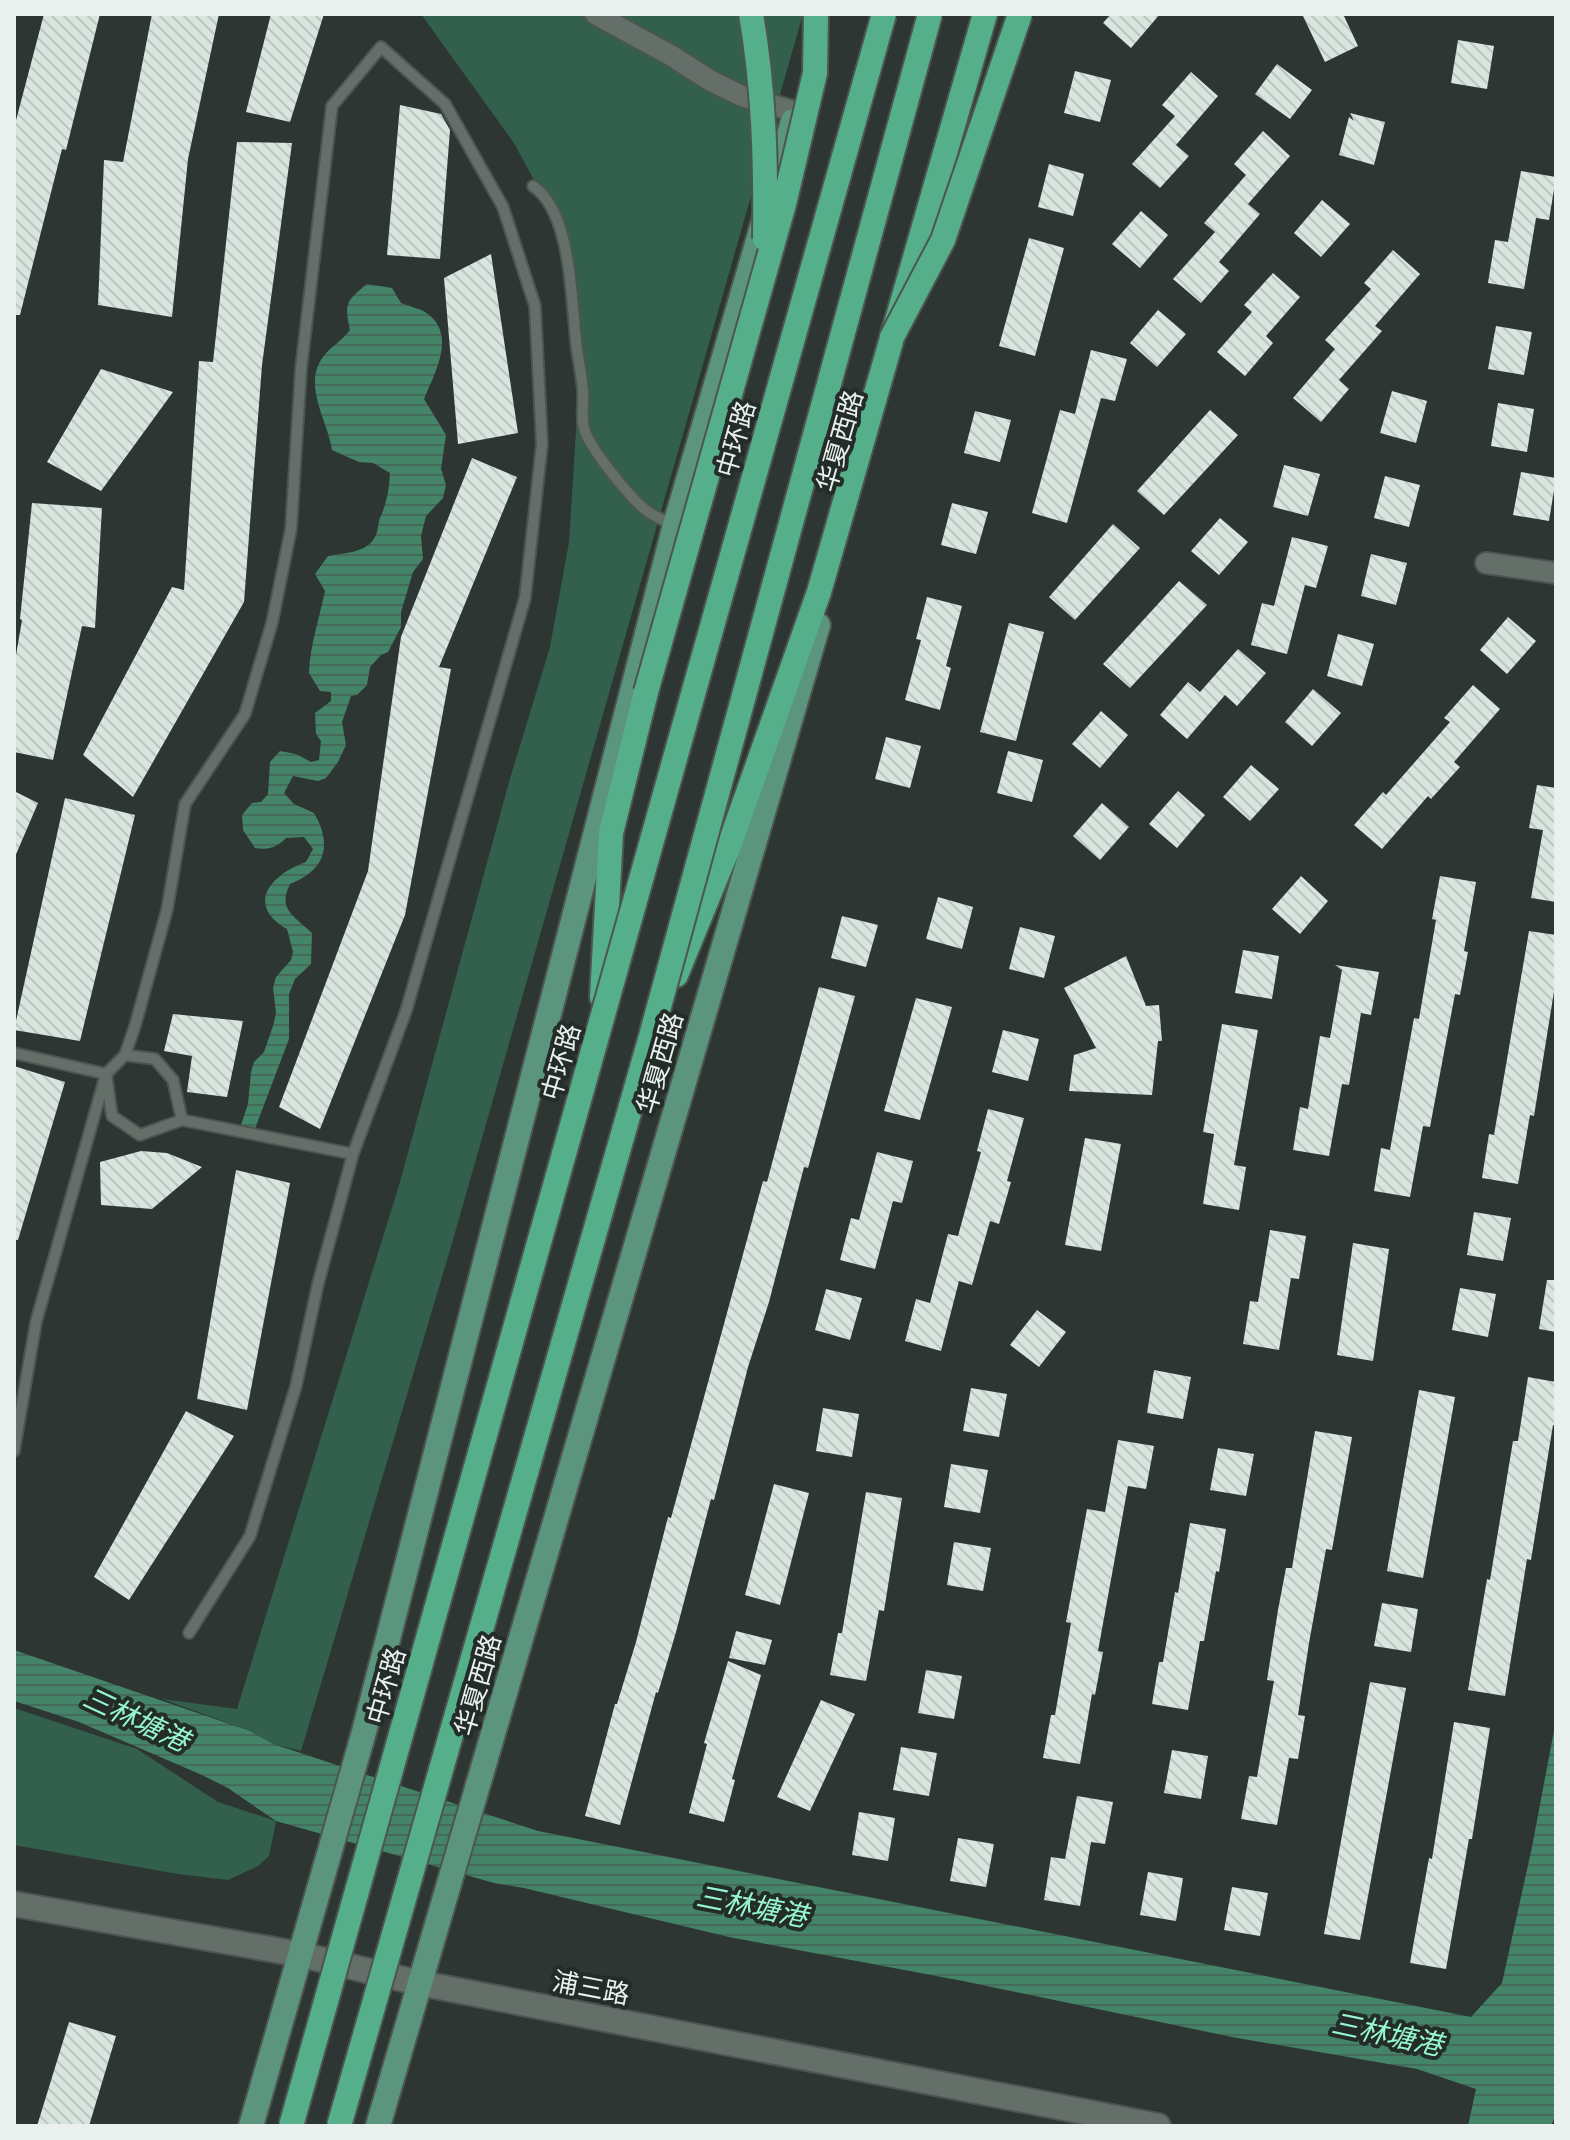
<svg xmlns="http://www.w3.org/2000/svg" width="1570" height="2140" viewBox="0 0 1570 2140" font-family="'Fira Sans Condensed','Noto Sans SC',sans-serif">
<style>
.green{fill:#33604d}
.water{fill:url(#water-rules)}
.building{fill:url(#building-back-hatch)}
.lines{fill:none;stroke-linecap:round;stroke-linejoin:round}
.lane-casing{stroke:#4c5550;stroke-width:14}
.street-casing{stroke:#4c5550;stroke-width:24}
.secondary-casing{stroke:#4c5550;stroke-width:28}
.primary-casing{stroke:#4c5550;stroke-width:28}
.highway-casing{stroke:#4c5550;stroke-width:28}
.lane{stroke:#656f6a;stroke-width:10}
.street{stroke:#656f6a;stroke-width:20}
.secondary{stroke:#656f6a;stroke-width:24}
.primary{stroke:#5c957e;stroke-width:24}
.highway{stroke:#56af8b;stroke-width:24}
.highway-bridge-casing{stroke:#4c5550;stroke-width:28;stroke-linecap:butt}
.highway-bridge{stroke:#56af8b;stroke-width:24}
.labels{text-anchor:middle;stroke-width:8;stroke-linejoin:round;paint-order:stroke}
.street-label{font-size:26px;fill:#e9f0ed;stroke:#232c28}
.water-label{font-size:28px;font-style:italic;fill:#96f7ce;stroke:#232c28}
</style>
<defs>
<pattern id="water-rules" width="6" height="5" patternUnits="userSpaceOnUse" patternTransform="scale(2)"><rect width="6" height="5" fill="#44856a"/><path d="M0 2.5h6" fill="none" stroke="#456a5a"/></pattern>
<pattern id="building-back-hatch" width="6" height="6" patternUnits="userSpaceOnUse" patternTransform="scale(2)"><rect width="6" height="6" fill="#d9e5df"/><path d="M-1 5l2 2M0 0l6 6M5-1l2 2" fill="none" stroke="#bcc6c1"/></pattern>
</defs>
<rect width="100%" height="100%" fill="#2d3632"/>
<!-- green -->
<path class="green" d="M 421,14 L 803,14 L 450,1250 L 301,1751 L 273,1744 L 250,1731 L 162,1699 L 237,1709 L 400,1182 L 509,782 L 550,647 L 569,542 L 580,367 L 553,215 L 514,143 Z
M 14,1708 L 137,1749 L 218,1802 L 276,1821 L 269,1856 L 258,1866 L 228,1880 L 178,1874 L 14,1845 Z"/>
<!-- water -->
<path class="water" d="M 367,284 L 392,288 L 401,303 C 408,306 418,308 425,312 C 458,333 435,372 424,399 L 446,435 L 441,469 L 446,485 L 443,498 L 426,516 L 421,536 L 423,559 L 413,572 L 401,612 L 401,627 L 388,652 L 381,655 L 370,667 L 367,685 L 357,695 L 351,696 L 342,722 L 346,745 L 338,762 L 326,778 L 318,781 L 293,776 L 284,793 L 294,804 L 314,813 C 333,846 325,870 290,884 C 277,910 295,916 312,933 L 311,964 L 295,979 L 289,994 L 289,1039 L 253,1134 L 241,1125 L 248,1104 L 251,1072 L 254,1062 L 264,1052 L 273,1026 L 276,1013 L 273,988 L 276,977 L 291,960 L 293,952 L 287,929 C 244,904 272,874 306,862 L 313,849 L 304,837 L 286,838 C 276,848 269,850 255,848 L 243,830 L 242,815 L 252,803 L 261,802 L 268,794 L 270,762 L 280,751 L 296,754 L 311,762 L 319,760 L 321,741 L 316,734 L 315,713 L 331,701 L 331,692 L 320,691 L 309,673 C 310,646 319,619 325,591 L 315,574 L 328,556 C 343,553 367,553 375,537 C 378,532 378,523 380,518 C 387,502 389,490 390,473 L 373,463 L 359,462 L 332,450 C 328,421 302,385 323,357 C 330,347 342,341 350,330 C 344,303 346,301 367,284 Z
M 14,1650 L 250,1731 L 273,1744 L 538,1831 L 1471,2017 L 1502,1983 L 1532,1847 L 1556,1720 L 1556,2114 L 1551,2126 L 1468,2126 L 1476,2089 L 1417,2069 L 1232,2037 L 963,1981 L 729,1937 L 524,1888 L 494,1883 L 276,1821 L 228,1788 L 202,1775 L 79,1722 L 14,1701 Z"/>
<!-- building -->
<path class="building" d="M 44,14 L 100,14 L 66,150 L 62,149 L 20,315 L 14,315 L 14,128 Z
M 152,14 L 219,14 L 188,159 L 172,317 L 98,305 L 104,160 L 123,162 Z
M 271,14 L 324,14 L 290,122 L 246,112 Z
M 1111,14 L 1160,14 L 1131,48 L 1103,23 Z
M 1302,14 L 1343,14 L 1358,46 L 1325,62 Z
M 1458,40 L 1494,46 L 1487,89 L 1451,83 Z
M 1277,64 L 1312,90 L 1290,119 L 1255,94 Z
M 1075,71 L 1111,80 L 1100,122 L 1064,113 Z
M 1191,72 L 1218,96 L 1176,145 L 1189,156 L 1160,188 L 1132,164 L 1175,116 L 1162,105 Z
M 400,105 L 441,114 L 450,130 L 440,259 L 387,255 Z
M 1350,113 L 1385,122 L 1374,165 L 1339,155 L 1349,117 L 1354,121 Z
M 1263,131 L 1290,156 L 1248,204 L 1260,214 L 1219,262 L 1229,271 L 1201,303 L 1173,279 L 1215,232 L 1204,223 L 1246,175 L 1234,164 Z
M 237,142 L 292,143 L 262,365 L 244,602 L 133,797 L 83,755 L 172,587 L 184,590 L 199,361 L 213,362 Z
M 1049,164 L 1084,174 L 1073,216 L 1038,207 Z
M 1521,171 L 1556,177 L 1549,220 L 1536,218 L 1524,289 L 1488,283 L 1495,240 L 1508,242 Z
M 1322,200 L 1350,224 L 1321,257 L 1294,233 Z
M 1141,211 L 1168,235 L 1140,268 L 1112,244 Z
M 1029,238 L 1064,248 L 1035,356 L 999,346 Z
M 1393,250 L 1420,274 L 1375,326 L 1382,331 L 1339,380 L 1349,389 L 1321,422 L 1293,398 L 1335,349 L 1325,340 L 1371,289 L 1364,283 Z
M 491,254 L 518,433 L 458,444 L 444,278 Z
M 1273,273 L 1300,297 L 1266,336 L 1273,343 L 1245,376 L 1217,352 L 1252,312 L 1244,305 Z
M 1158,310 L 1186,334 L 1157,367 L 1130,343 Z
M 1496,326 L 1532,332 L 1524,375 L 1488,369 Z
M 1091,350 L 1127,359 L 1115,401 L 1101,398 L 1067,523 L 1032,513 L 1060,410 L 1075,414 Z
M 101,369 L 173,392 L 101,491 L 47,462 Z
M 1392,391 L 1427,401 L 1416,443 L 1380,433 Z
M 1498,403 L 1534,409 L 1527,452 L 1491,446 Z
M 1210,410 L 1238,435 L 1164,515 L 1137,491 Z
M 975,411 L 1011,420 L 1000,462 L 964,453 Z
M 472,458 L 517,477 L 439,667 L 451,669 L 405,915 L 320,1129 L 279,1107 L 368,871 L 401,637 Z
M 1284,465 L 1320,474 L 1308,516 L 1273,507 Z
M 1521,472 L 1556,478 L 1549,521 L 1513,515 Z
M 1385,476 L 1420,485 L 1409,527 L 1374,518 Z
M 32,503 L 102,508 L 95,628 L 82,626 L 53,760 L 14,752 L 14,667 L 22,620 L 20,619 Z
M 952,503 L 988,512 L 976,554 L 941,545 Z
M 1220,518 L 1248,542 L 1219,575 L 1191,551 Z
M 1113,524 L 1140,548 L 1075,620 L 1049,597 Z
M 1292,537 L 1328,546 L 1316,588 L 1305,585 L 1287,654 L 1251,645 L 1262,603 L 1274,606 Z
M 1371,554 L 1407,563 L 1396,605 L 1361,596 Z
M 1179,581 L 1207,605 L 1130,688 L 1103,664 Z
M 927,597 L 962,606 L 946,666 L 951,668 L 940,710 L 905,700 L 921,640 L 916,639 Z
M 1508,617 L 1536,641 L 1507,674 L 1480,650 Z
M 1009,623 L 1044,632 L 1016,741 L 980,732 Z
M 1338,634 L 1374,644 L 1362,686 L 1327,676 Z
M 1238,649 L 1266,673 L 1237,706 L 1225,695 L 1187,739 L 1160,715 L 1188,682 L 1200,692 Z
M 1473,685 L 1500,709 L 1454,762 L 1460,767 L 1431,799 L 1428,796 L 1382,849 L 1354,825 L 1383,792 L 1386,795 L 1450,722 L 1444,718 Z
M 1313,689 L 1341,713 L 1312,746 L 1285,722 Z
M 1101,711 L 1128,735 L 1100,768 L 1072,744 Z
M 886,737 L 921,746 L 910,788 L 875,779 Z
M 1008,751 L 1043,760 L 1032,802 L 997,793 Z
M 1251,765 L 1279,789 L 1250,821 L 1223,797 Z
M 1537,785 L 1556,788 L 1556,902 L 1531,898 L 1543,830 L 1529,828 Z
M 14,791 L 38,803 L 14,859 Z
M 1178,791 L 1205,815 L 1177,848 L 1149,824 Z
M 65,798 L 135,815 L 80,1041 L 14,1030 Z
M 1102,803 L 1129,827 L 1100,860 L 1073,836 Z
M 1301,876 L 1328,901 L 1300,934 L 1272,909 Z
M 1440,876 L 1476,882 L 1464,951 L 1468,952 L 1460,995 L 1455,994 L 1430,1127 L 1423,1126 L 1410,1197 L 1374,1191 L 1381,1148 L 1390,1150 L 1414,1018 L 1419,1019 L 1436,920 L 1432,919 Z
M 938,897 L 973,907 L 962,949 L 926,939 Z
M 842,916 L 878,925 L 866,967 L 831,958 Z
M 1020,927 L 1055,936 L 1044,978 L 1009,969 Z
M 1529,931 L 1556,935 L 1556,979 L 1534,1116 L 1530,1115 L 1518,1184 L 1482,1178 L 1489,1134 L 1494,1135 Z
M 1243,950 L 1279,956 L 1272,999 L 1235,993 Z
M 1126,956 L 1146,1006 L 1159,1005 L 1162,1041 L 1158,1041 L 1152,1095 L 1069,1091 L 1074,1055 L 1096,1048 L 1064,988 Z
M 1335,965 L 1379,972 L 1371,1015 L 1361,1013 L 1349,1085 L 1342,1084 L 1329,1156 L 1293,1150 L 1300,1107 L 1308,1109 L 1320,1036 L 1330,1038 L 1342,970 Z
M 819,987 L 855,996 L 808,1168 L 804,1167 L 769,1302 L 748,1367 L 714,1500 L 711,1499 L 676,1632 L 658,1693 L 656,1692 L 620,1825 L 585,1816 L 615,1704 L 617,1704 L 636,1642 L 668,1517 L 671,1518 L 763,1181 L 767,1182 Z
M 916,998 L 952,1007 L 920,1120 L 884,1111 Z
M 173,1014 L 243,1021 L 227,1097 L 187,1092 L 192,1056 L 164,1051 Z
M 1222,1024 L 1258,1030 L 1234,1165 L 1246,1167 L 1239,1210 L 1203,1204 L 1214,1134 L 1203,1132 Z
M 1003,1030 L 1039,1039 L 1028,1081 L 992,1072 Z
M 14,1066 L 65,1082 L 18,1240 L 14,1240 Z
M 988,1109 L 1024,1118 L 1007,1181 L 1011,1182 L 999,1224 L 990,1221 L 972,1285 L 959,1281 L 941,1351 L 905,1341 L 916,1299 L 930,1303 L 948,1234 L 958,1236 L 981,1152 L 977,1151 Z
M 1085,1138 L 1121,1144 L 1101,1251 L 1065,1245 Z
M 141,1151 L 167,1153 L 202,1167 L 152,1209 L 101,1205 L 100,1162 Z
M 877,1152 L 913,1161 L 902,1203 L 893,1201 L 875,1269 L 840,1260 L 851,1218 L 859,1220 Z
M 236,1170 L 290,1183 L 247,1410 L 197,1399 Z
M 1474,1212 L 1511,1218 L 1503,1261 L 1467,1255 Z
M 1270,1230 L 1306,1236 L 1299,1279 L 1291,1278 L 1279,1350 L 1243,1344 L 1250,1301 L 1258,1302 Z
M 1353,1243 L 1389,1249 L 1373,1361 L 1337,1355 Z
M 1547,1280 L 1556,1280 L 1556,1332 L 1539,1329 Z
M 1460,1288 L 1496,1294 L 1488,1337 L 1452,1330 Z
M 826,1289 L 862,1298 L 850,1340 L 815,1330 Z
M 1037,1310 L 1066,1332 L 1039,1367 L 1010,1345 Z
M 1154,1370 L 1191,1377 L 1183,1419 L 1147,1413 Z
M 1528,1377 L 1556,1382 L 1556,1426 L 1553,1425 L 1531,1560 L 1527,1559 L 1505,1696 L 1468,1690 L 1487,1579 L 1490,1580 L 1513,1441 L 1518,1441 Z
M 971,1388 L 1007,1394 L 999,1437 L 963,1431 Z
M 1419,1390 L 1455,1397 L 1423,1578 L 1387,1571 Z
M 823,1408 L 859,1414 L 852,1457 L 816,1451 Z
M 186,1411 L 234,1436 L 129,1600 L 94,1577 Z
M 1315,1431 L 1352,1437 L 1332,1550 L 1326,1549 L 1309,1643 L 1298,1715 L 1305,1716 L 1298,1759 L 1289,1758 L 1277,1825 L 1241,1819 L 1249,1776 L 1257,1777 L 1274,1681 L 1267,1680 L 1278,1610 L 1286,1568 L 1292,1568 Z
M 1118,1440 L 1154,1446 L 1146,1489 L 1128,1486 L 1098,1651 L 1103,1652 L 1095,1695 L 1092,1694 L 1080,1764 L 1043,1758 L 1051,1715 L 1055,1715 L 1071,1623 L 1066,1622 L 1087,1509 L 1105,1512 Z
M 1218,1448 L 1254,1454 L 1246,1496 L 1210,1490 Z
M 951,1464 L 988,1470 L 980,1513 L 944,1507 Z
M 774,1484 L 809,1493 L 780,1605 L 745,1595 Z
M 866,1492 L 902,1498 L 884,1611 L 879,1610 L 866,1681 L 830,1675 L 838,1633 L 842,1633 Z
M 1190,1523 L 1226,1529 L 1219,1572 L 1216,1571 L 1204,1641 L 1200,1641 L 1188,1710 L 1152,1704 L 1159,1662 L 1163,1662 L 1175,1592 L 1178,1593 Z
M 954,1542 L 991,1548 L 983,1591 L 947,1585 Z
M 1382,1603 L 1418,1609 L 1411,1652 L 1374,1646 Z
M 736,1631 L 772,1640 L 765,1665 L 729,1658 Z
M 728,1661 L 761,1675 L 732,1779 L 735,1780 L 724,1822 L 689,1813 L 707,1744 L 704,1743 Z
M 926,1670 L 962,1676 L 954,1719 L 918,1713 Z
M 1370,1682 L 1406,1688 L 1360,1940 L 1324,1934 Z
M 821,1700 L 855,1714 L 810,1811 L 777,1797 Z
M 1454,1722 L 1490,1728 L 1472,1839 L 1469,1839 L 1446,1969 L 1410,1963 L 1429,1858 L 1432,1859 Z
M 901,1747 L 937,1753 L 929,1796 L 893,1790 Z
M 1172,1750 L 1208,1756 L 1201,1799 L 1164,1793 Z
M 1077,1796 L 1113,1802 L 1105,1844 L 1091,1842 L 1080,1906 L 1044,1900 L 1051,1857 L 1065,1859 Z
M 859,1812 L 895,1818 L 888,1861 L 852,1855 Z
M 958,1838 L 994,1844 L 986,1887 L 950,1881 Z
M 1148,1872 L 1183,1878 L 1176,1921 L 1140,1915 Z
M 1232,1887 L 1268,1893 L 1260,1936 L 1224,1930 Z
M 69,2022 L 116,2036 L 89,2126 L 37,2126 Z"/>
<g class="lines">
<!-- lane casing -->
<g class="lane-casing">
<path id="lane" d="M 533,186 C 573,213 571,305 577,349 C 579,363 582,377 583,391 C 584,403 581,417 584,428 C 589,448 631,499 647,511 C 655,517 665,521 675,525
M 14,1053 L 106,1074 L 125,1055 L 135,1026 L 167,910 L 185,804 L 245,714 L 272,623 L 291,529 L 301,369 L 332,106 L 381,47 L 445,104 L 503,207 L 535,306 L 542,444 L 525,598 L 406,1011 L 353,1154 L 318,1284 L 296,1386 L 250,1536 L 189,1633
M 125,1055 L 155,1059 L 173,1080 L 182,1120
M 14,1451 L 36,1322 L 106,1074 L 112,1116 L 140,1135 L 182,1120 L 353,1154"/>
</g>
<!-- street casing -->
<g class="street-casing">
<path id="street" d="M 595,14 L 672,56 L 711,81 L 742,96 L 796,112
M 1486,563 L 1556,573"/>
</g>
<!-- secondary casing -->
<g class="secondary-casing">
<path id="secondary" d="M 14,1904 L 298,1954 L 419,1983 L 1158,2126"/>
</g>
<!-- primary casing -->
<g class="primary-casing">
<path id="primary" d="M 251,2126 L 364,1732 L 675,525 L 793,121
M 378,2126 L 818,625"/>
</g>
<!-- highway casing -->
<g class="highway-casing">
<path id="highway" d="M 676,975 L 729,846 L 819,592 L 985,14
M 602,997 L 611,833 L 646,692"/>
</g>
<!-- lane -->
<use href="#lane" class="lane"/>
<!-- street -->
<use href="#street" class="street"/>
<!-- secondary -->
<use href="#secondary" class="secondary"/>
<!-- primary -->
<use href="#primary" class="primary"/>
<!-- highway -->
<use href="#highway" class="highway"/>
<!-- highway-bridge casing -->
<g class="highway-bridge-casing">
<path id="highway-bridge" d="M 751,14 C 764,89 766,163 765,239
M 892,337 L 943,240 L 1020,14
M 646,692 L 784,204 L 815,73 L 816,14
M 291,2126 L 884,14
M 339,2126 L 651,1036 L 930,14"/>
</g>
<!-- highway-bridge -->
<use href="#highway-bridge" class="highway-bridge"/>
</g>
<g class="labels">
<!-- street labels -->
<g class="street-label">
<text transform="translate(736 439) rotate(-74)" y="9">中环路</text>
<text transform="translate(840 441) rotate(-74)" y="9">华夏西路</text>
<text transform="translate(561 1062) rotate(-74)" y="9">中环路</text>
<text transform="translate(660 1063) rotate(-74)" y="9">华夏西路</text>
<text transform="translate(478 1685) rotate(-74)" y="9">华夏西路</text>
<text transform="translate(386 1686) rotate(-74)" y="9">中环路</text>
<text transform="translate(591 1988) rotate(11)" y="9">浦三路</text>
</g>
<!-- water labels -->
<g class="water-label">
<text transform="translate(136 1719) rotate(25)" y="10">三林塘港</text>
<text transform="translate(752 1906) rotate(11)" y="10">三林塘港</text>
<text transform="translate(1387 2034) rotate(12)" y="10">三林塘港</text>
</g>
</g>
<!-- border -->
<rect width="1570" height="2140" fill="none" stroke="#e9f0ed" stroke-width="32"/>
</svg>
